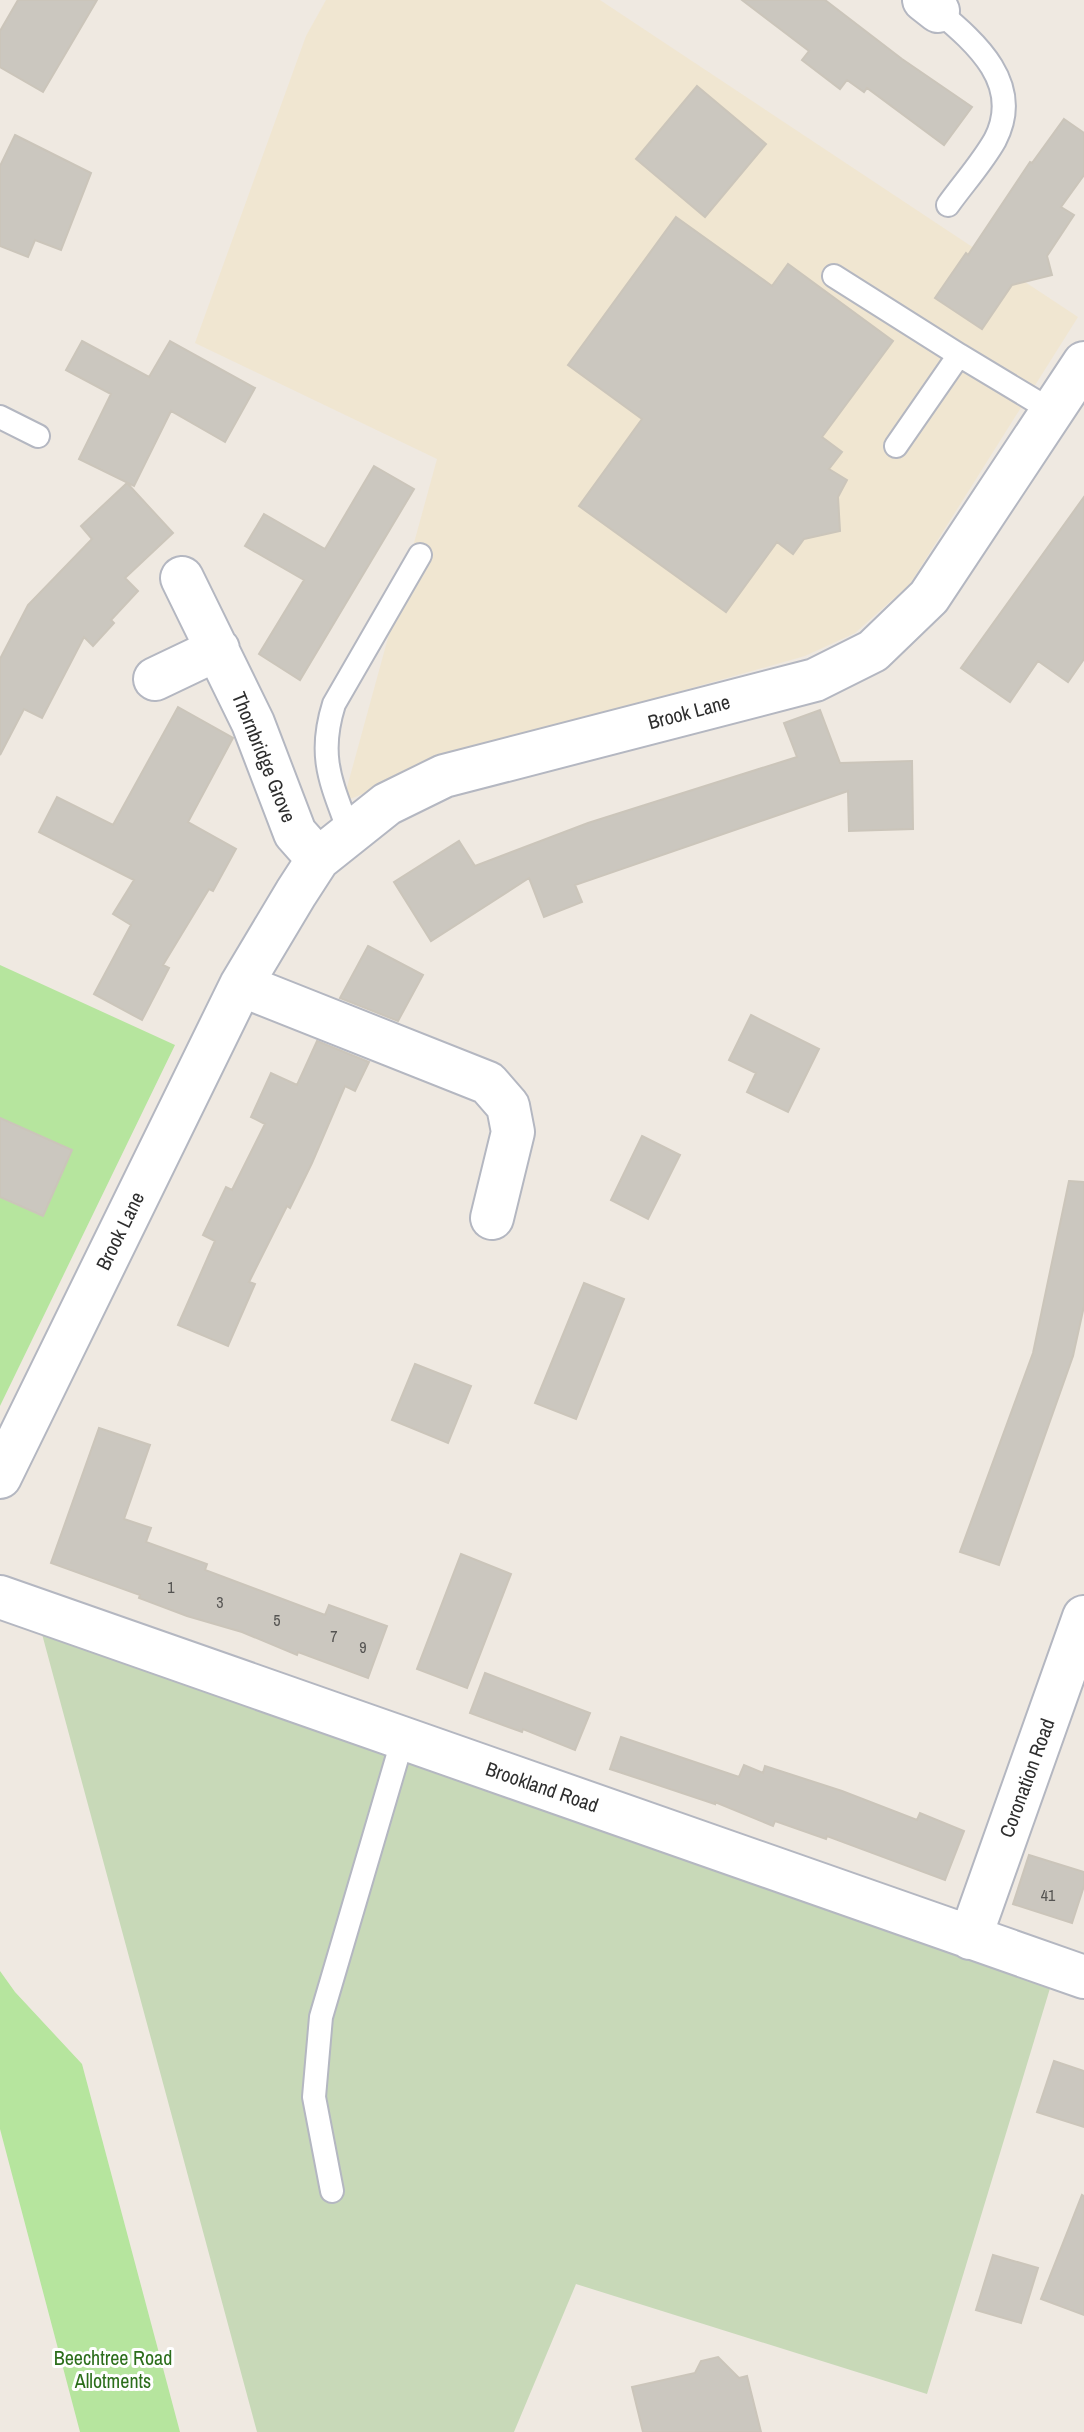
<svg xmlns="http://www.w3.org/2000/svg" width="1084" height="2432" viewBox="0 0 1084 2432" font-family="'Archivo Narrow',sans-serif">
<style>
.education{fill:#f0e6d1}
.green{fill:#b6e59e}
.cemetery{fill:#c8d9b8}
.building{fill:#cbc7bf;stroke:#cbc5ba;stroke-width:2}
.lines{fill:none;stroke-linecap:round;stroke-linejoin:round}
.service-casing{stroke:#b4b7c1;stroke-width:26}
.minor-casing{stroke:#b4b7c1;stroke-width:46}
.service{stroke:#fff;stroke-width:22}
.minor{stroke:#fff;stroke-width:42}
.labels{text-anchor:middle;stroke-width:6;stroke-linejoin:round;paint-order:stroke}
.number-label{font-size:16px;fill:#555452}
.street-label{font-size:20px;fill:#2e2e2e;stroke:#fff}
.park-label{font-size:20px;fill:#2c6e1b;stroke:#fff}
</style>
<rect width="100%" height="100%" fill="#efe9e1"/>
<!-- education -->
<path class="education" d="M 326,0 L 600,0 L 1078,317 L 910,584 L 855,633 L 805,656 L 462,753 L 343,802 L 437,459 L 195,343 L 306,36 Z"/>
<!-- green -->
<path class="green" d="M 0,965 L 175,1045 L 0,1406 Z
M 0,1971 L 15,1992 L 82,2064 L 180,2432 L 80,2432 L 0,2129 Z"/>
<!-- cemetery -->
<path class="cemetery" d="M 42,1634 L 1051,1985 L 927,2394 L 576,2284 L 514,2432 L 257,2432 Z"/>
<!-- building -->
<path class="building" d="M 18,0 L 97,0 L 43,92 L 0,67 L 0,31 Z
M 742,0 L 825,0 L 902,59 L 972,107 L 944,145 L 867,88 L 864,92 L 847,80 L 840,89 L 802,60 L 809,51 Z
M 697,86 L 766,144 L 705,217 L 636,159 Z
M 1064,119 L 1084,133 L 1084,175 L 1061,207 L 1074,215 L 1047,256 L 1052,275 L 1012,285 L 982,329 L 935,298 L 966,253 L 968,255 L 1030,162 L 1032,163 Z
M 15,135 L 91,173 L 61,250 L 35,240 L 28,257 L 0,246 L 0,166 Z
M 676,217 L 772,286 L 788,264 L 893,341 L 822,437 L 842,452 L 829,469 L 847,480 L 838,497 L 840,531 L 804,539 L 793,554 L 777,542 L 726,612 L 579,506 L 642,419 L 568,365 Z
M 82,341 L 149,377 L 170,341 L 255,388 L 225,442 L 171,411 L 134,486 L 79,459 L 111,394 L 66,370 Z
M 374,466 L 414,489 L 300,680 L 259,654 L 304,580 L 245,546 L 264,514 L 325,549 Z
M 127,483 L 173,533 L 125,578 L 138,591 L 111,620 L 114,623 L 93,646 L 84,637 L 42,718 L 24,709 L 0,755 L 0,659 L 28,605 L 92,539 L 81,526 Z
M 1084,497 L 1084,659 L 1068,682 L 1038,661 L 1010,702 L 961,668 Z
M 178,707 L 233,738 L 188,822 L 236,849 L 213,891 L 209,889 L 163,965 L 169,968 L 142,1020 L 94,994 L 131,925 L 113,914 L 134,880 L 39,832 L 57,797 L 113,825 Z
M 820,710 L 840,763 L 912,761 L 913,829 L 849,831 L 848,791 L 575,885 L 582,902 L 544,917 L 529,878 L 431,941 L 394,882 L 459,841 L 475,866 L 588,823 L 797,757 L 784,723 Z
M 368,946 L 423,975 L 398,1021 L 340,998 Z
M 751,1015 L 819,1049 L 788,1112 L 747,1092 L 756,1073 L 729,1060 Z
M 317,1041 L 369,1062 L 355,1091 L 345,1086 L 312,1163 L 290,1208 L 287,1206 L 249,1282 L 255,1284 L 228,1346 L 178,1325 L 215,1241 L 203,1235 L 226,1187 L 232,1190 L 265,1124 L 251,1117 L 271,1073 L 297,1085 Z
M 0,1118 L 72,1150 L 43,1216 L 0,1197 Z
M 642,1136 L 680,1155 L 648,1219 L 611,1200 Z
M 1069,1181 L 1084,1182 L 1084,1306 L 1073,1356 L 999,1565 L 960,1552 L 1033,1353 Z
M 584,1283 L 624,1299 L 576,1419 L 535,1403 Z
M 415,1364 L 471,1386 L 448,1443 L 392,1420 Z
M 99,1428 L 150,1445 L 124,1519 L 151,1528 L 146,1542 L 207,1564 L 205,1570 L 325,1615 L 329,1605 L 387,1626 L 368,1678 L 298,1652 L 297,1655 L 242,1632 L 187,1616 L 139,1598 L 140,1595 L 51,1563 Z
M 461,1554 L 511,1574 L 467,1688 L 417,1669 Z
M 485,1673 L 590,1713 L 575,1750 L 523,1729 L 522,1732 L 470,1713 Z
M 621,1737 L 739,1777 L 744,1765 L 763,1773 L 765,1766 L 842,1791 L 917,1820 L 920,1813 L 964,1831 L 945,1880 L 827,1836 L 826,1839 L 775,1821 L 773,1826 L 715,1802 L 715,1804 L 610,1769 Z
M 1029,1855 L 1084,1872 L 1084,1886 L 1072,1923 L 1013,1904 Z
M 1054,2061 L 1084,2071 L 1084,2127 L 1037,2112 Z
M 1082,2195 L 1084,2196 L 1084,2315 L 1041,2299 Z
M 993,2255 L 1038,2268 L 1021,2323 L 976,2310 Z
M 718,2357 L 739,2378 L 747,2376 L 761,2432 L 643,2432 L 632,2387 L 695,2373 L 701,2361 Z"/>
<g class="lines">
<!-- service casing -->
<g class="service-casing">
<path id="service" d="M 938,11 C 976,43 1024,84 995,140 C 982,163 963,184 948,205
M 834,276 L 959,355
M 0,417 L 38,436
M 896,446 L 959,355 L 1052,411
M 350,834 C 332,784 317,758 334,704 L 420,555
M 332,2191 L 314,2097 L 321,2017 L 403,1738"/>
</g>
<!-- minor casing -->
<g class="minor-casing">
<path id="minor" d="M 924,0 L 938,11
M 182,578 L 253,723 L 295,833 L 318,859
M 155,679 L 218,649
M 241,985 L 488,1083 L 508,1106 L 513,1132 L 492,1218
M 0,1477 L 241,985 L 296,893 L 318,859 L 387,804 L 444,776 L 815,680 L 873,651 L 929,597 L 1084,363
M 0,1597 L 1084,1977
M 970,1938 L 1084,1617"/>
</g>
<!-- service -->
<use href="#service" class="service"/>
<!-- minor -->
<use href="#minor" class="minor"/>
</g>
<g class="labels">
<!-- number labels -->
<g class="number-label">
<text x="171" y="1593">1</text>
<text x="220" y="1608">3</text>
<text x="277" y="1626">5</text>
<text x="334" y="1642">7</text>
<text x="363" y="1653">9</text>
<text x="1048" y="1901">41</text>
</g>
<!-- street labels -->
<g class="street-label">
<text transform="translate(689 712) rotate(-15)" y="7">Brook Lane</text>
<text transform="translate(264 757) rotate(68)" y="7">Thornbridge Grove</text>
<text transform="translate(120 1231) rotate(-64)" y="7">Brook Lane</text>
<text transform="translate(1027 1778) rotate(-70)" y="7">Coronation Road</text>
<text transform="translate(542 1787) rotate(19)" y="7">Brookland Road</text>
</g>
<!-- park labels -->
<g class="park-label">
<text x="113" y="2365">Beechtree Road<tspan x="113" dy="23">Allotments</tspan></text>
</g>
</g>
</svg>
